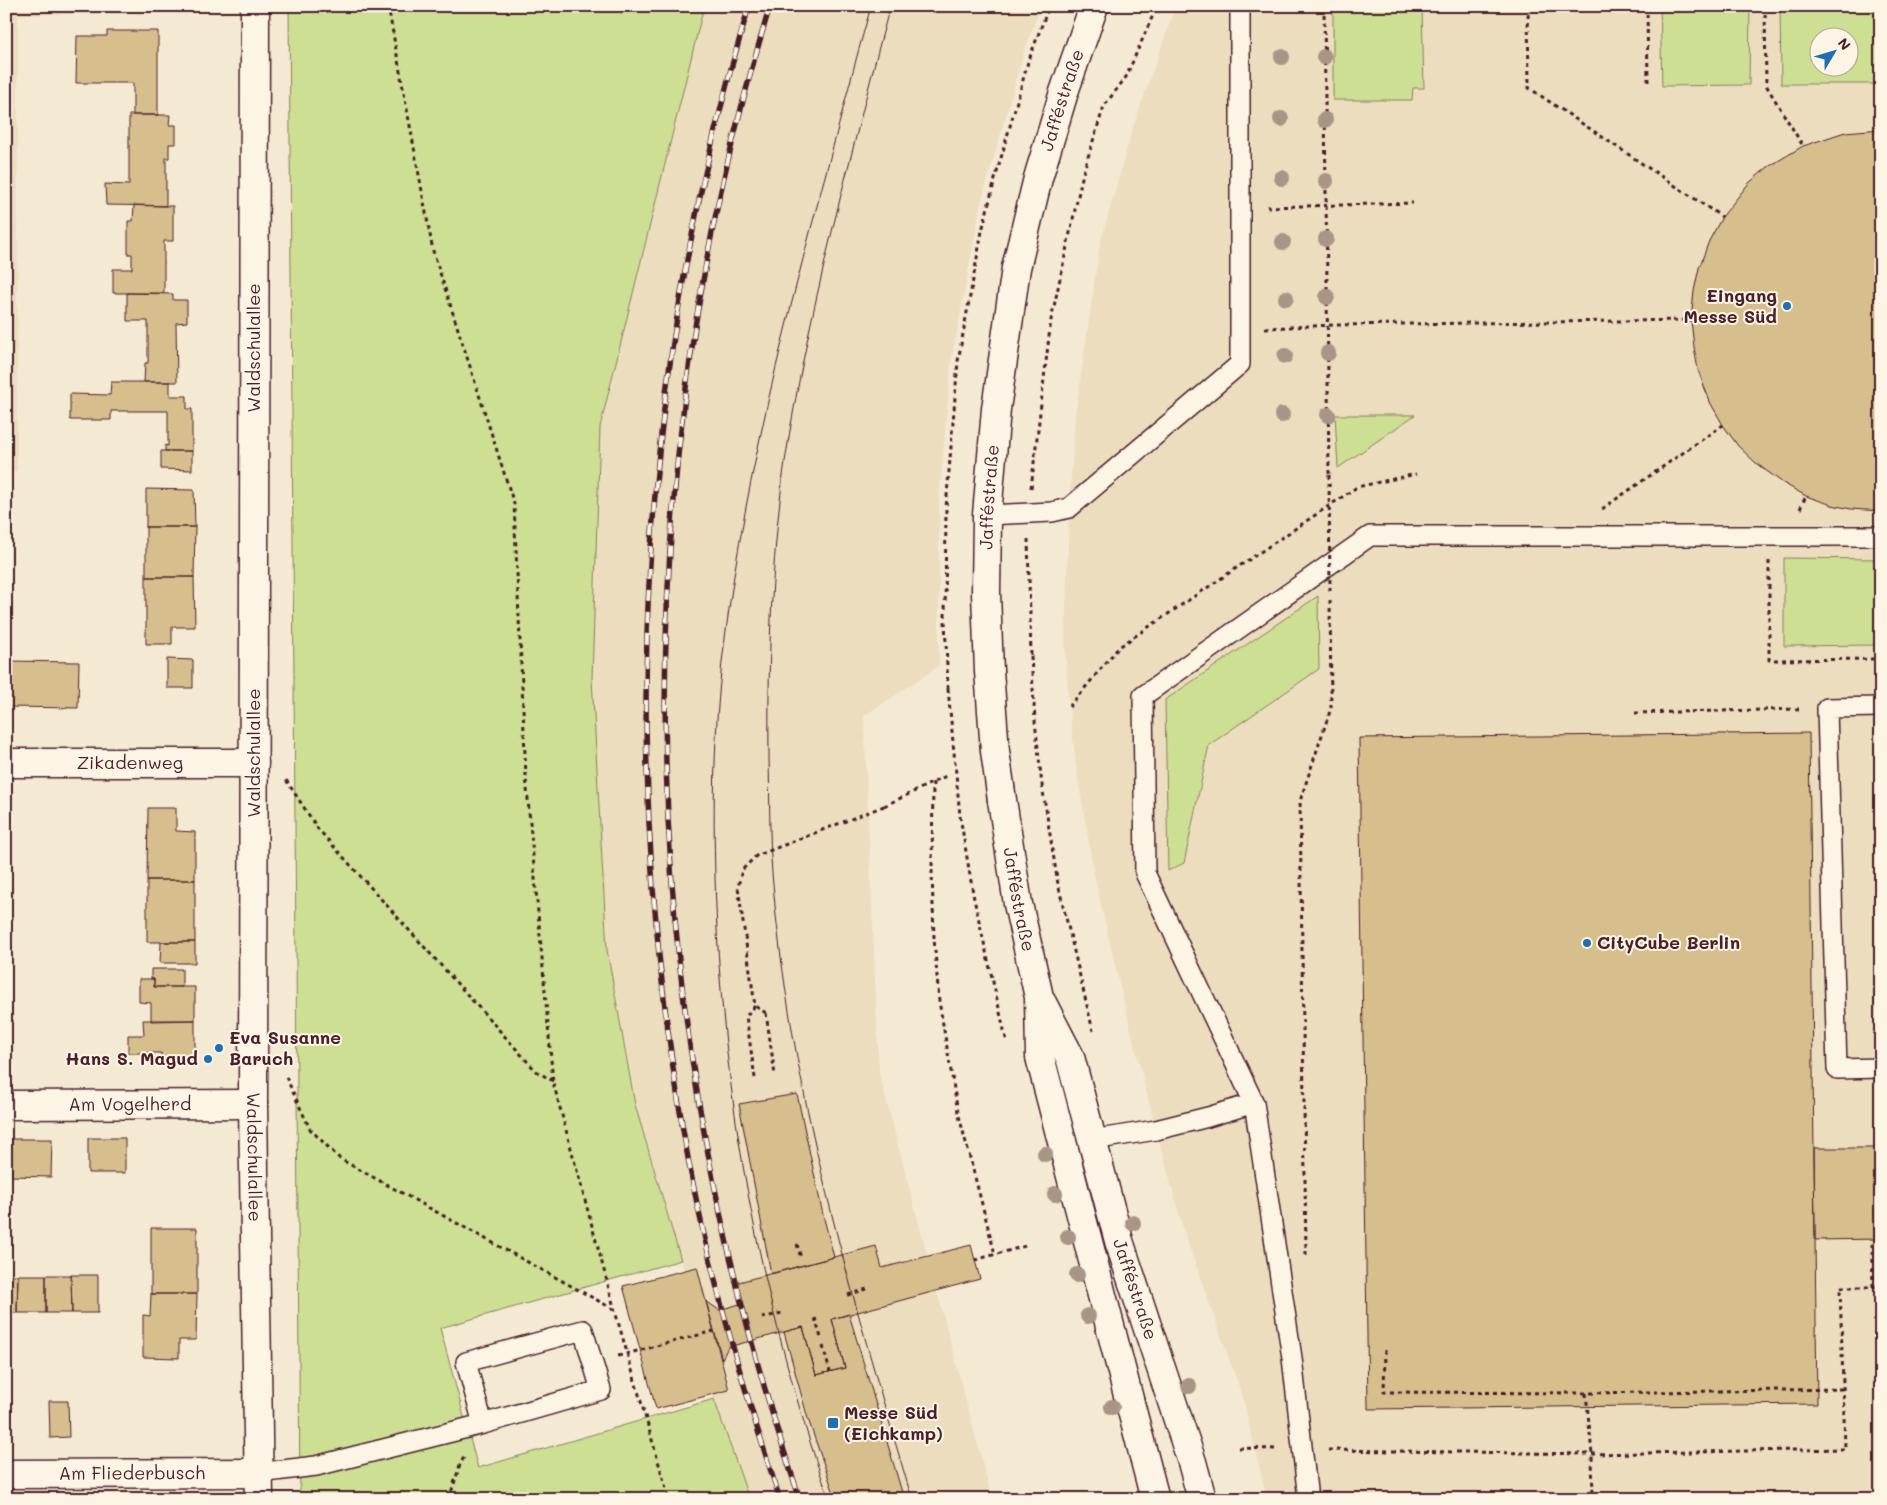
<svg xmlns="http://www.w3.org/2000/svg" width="1887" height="1505" viewBox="0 0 1887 1505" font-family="Mali,sans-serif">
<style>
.built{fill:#ebddbe;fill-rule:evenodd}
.green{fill:#ccdf93;stroke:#8b7f5f;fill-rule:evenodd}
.building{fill:#d6be8d;stroke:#4a1f2b}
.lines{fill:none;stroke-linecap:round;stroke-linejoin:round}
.service-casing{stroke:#4a1f2b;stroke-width:22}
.minor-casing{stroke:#4a1f2b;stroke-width:31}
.secondary-casing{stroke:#4a1f2b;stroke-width:31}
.path{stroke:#4a1f2b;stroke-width:3;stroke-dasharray:4 4;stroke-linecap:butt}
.service{stroke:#fcf5e5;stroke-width:19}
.minor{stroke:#fcf5e5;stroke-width:28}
.secondary{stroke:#fcf5e5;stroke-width:28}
.tram{stroke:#4a1f2b;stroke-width:1}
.rail-casing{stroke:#4a1f2b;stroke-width:5.5}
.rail{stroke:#fcf5e5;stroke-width:4;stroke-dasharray:11;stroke-linecap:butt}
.secondary-bridge-casing{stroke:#4a1f2b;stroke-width:31;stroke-linecap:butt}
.path-bridge{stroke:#4a1f2b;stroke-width:3;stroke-dasharray:4 4;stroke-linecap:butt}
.secondary-bridge{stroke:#fcf5e5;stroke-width:28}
.tree{fill:#a89585}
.poi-dot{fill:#1f6fb2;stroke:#fcf5e5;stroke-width:2}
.labels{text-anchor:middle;stroke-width:4;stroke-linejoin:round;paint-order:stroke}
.street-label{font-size:18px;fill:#4a1f2b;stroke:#fcf5e5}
.poi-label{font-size:18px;font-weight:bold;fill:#4a1f2b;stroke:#fcf5e5;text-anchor:start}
</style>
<rect width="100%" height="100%" fill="#f4ead3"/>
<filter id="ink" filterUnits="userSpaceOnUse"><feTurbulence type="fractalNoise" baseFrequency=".02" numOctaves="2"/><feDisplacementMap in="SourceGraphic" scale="10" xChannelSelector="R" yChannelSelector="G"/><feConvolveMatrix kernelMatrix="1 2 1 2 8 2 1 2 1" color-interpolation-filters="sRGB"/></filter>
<g filter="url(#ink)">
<!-- built -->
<path class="built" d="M 6,6 L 211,6 L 211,12 L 18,15 L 17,471 L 6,471 Z
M 704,6 L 1041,6 L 1024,52 L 981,202 L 951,364 L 939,501 L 939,666 L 864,716 L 879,1073 L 992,1499 L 749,1499 L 714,1399 L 681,1260 L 635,1104 L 607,950 L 592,679 L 600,427 Z
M 1176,6 L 1881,6 L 1881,1499 L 1267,1499 L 1242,1395 L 1185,1235 L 1156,1130 L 1119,982 L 1095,879 L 1077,772 L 1069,707 L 1065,650 L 1069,508 L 1075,416 L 1100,244 L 1133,127 ZM 1820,38 L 1850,38 L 1850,68 L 1820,68 Z"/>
<!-- green -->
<path class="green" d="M 289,6 L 704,6 L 600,427 L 592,679 L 607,950 L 635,1105 L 681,1260 L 440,1328 L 478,1468 L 714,1399 L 749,1499 L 300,1499 Z
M 1333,6 L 1422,6 L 1424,88 L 1413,88 L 1412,100 L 1333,100 Z
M 1660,6 L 1750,6 L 1749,85 L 1662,86 Z
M 1780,6 L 1881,6 L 1881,84 L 1781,84 ZM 1820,38 L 1850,38 L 1850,68 L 1820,68 Z
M 1335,415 L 1415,415 L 1338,468 Z
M 1784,558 L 1881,559 L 1881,645 L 1784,646 Z
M 1318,596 L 1319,669 L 1209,745 L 1184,863 L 1168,871 L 1165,700 Z"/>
<!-- building -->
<path class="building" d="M 107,31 L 158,31 L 158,115 L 133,115 L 133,83 L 76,83 L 77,36 L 107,36 Z
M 129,115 L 170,115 L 169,125 L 176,125 L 176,144 L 169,144 L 169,158 L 166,158 L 166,206 L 106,205 L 105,184 L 129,185 Z
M 1881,129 L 1881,511 L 1851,509 L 1832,505 L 1806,496 L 1783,483 L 1757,464 L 1738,446 L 1723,425 L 1710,402 L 1698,370 L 1694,347 L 1691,320 L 1694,291 L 1699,268 L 1709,241 L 1722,217 L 1749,183 L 1768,167 L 1803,146 L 1845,132 Z
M 134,205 L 173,206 L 173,241 L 164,241 L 164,293 L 113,293 L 113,269 L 132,269 L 132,254 L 128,254 L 128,221 L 133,221 Z
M 127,293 L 173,294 L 173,300 L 187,300 L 187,322 L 176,323 L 177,382 L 144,382 L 145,363 L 148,363 L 148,321 L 127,321 Z
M 111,382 L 170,382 L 170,396 L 187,396 L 187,409 L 192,409 L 192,451 L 165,451 L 165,445 L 168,446 L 168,411 L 111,411 L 111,420 L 70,420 L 70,394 L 110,395 Z
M 161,451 L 192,451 L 192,470 L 161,469 Z
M 146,489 L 194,490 L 195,527 L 146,527 Z
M 146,527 L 195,527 L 194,577 L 146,577 Z
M 146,577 L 194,577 L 195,627 L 172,627 L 172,644 L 146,644 Z
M 167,659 L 193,660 L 193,688 L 167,688 Z
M 6,661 L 79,662 L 78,708 L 6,707 Z
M 1809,733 L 1817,1404 L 1368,1409 L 1359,738 Z
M 148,808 L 176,808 L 176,831 L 195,832 L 195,880 L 147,880 Z
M 147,880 L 195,880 L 195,942 L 147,942 Z
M 161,942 L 195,942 L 195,963 L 160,963 Z
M 151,969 L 182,969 L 182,987 L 154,987 L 154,979 L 151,979 Z
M 139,979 L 154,979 L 154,987 L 195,987 L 195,1020 L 151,1021 L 151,1003 L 139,1002 Z
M 143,1020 L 195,1020 L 195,1064 L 161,1064 L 161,1053 L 128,1053 L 128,1035 L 144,1035 Z
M 797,1094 L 823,1215 L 834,1257 L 771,1274 L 739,1104 Z
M 88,1138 L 125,1138 L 125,1173 L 88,1173 Z
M 11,1139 L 52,1139 L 51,1177 L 11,1176 Z
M 1814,1148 L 1881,1148 L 1881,1239 L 1815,1240 Z
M 151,1228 L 197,1228 L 197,1294 L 151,1294 Z
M 971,1245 L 980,1279 L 832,1319 L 845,1368 L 816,1375 L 803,1327 L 728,1347 L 722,1359 L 706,1301 L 719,1310 L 740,1304 L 735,1283 L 876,1246 L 882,1268 Z
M 697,1267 L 729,1390 L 656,1409 L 623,1286 Z
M 6,1275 L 18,1275 L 17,1313 L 6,1313 Z
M 18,1275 L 46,1275 L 46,1313 L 17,1313 Z
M 46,1275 L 71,1275 L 72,1313 L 46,1313 Z
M 71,1275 L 98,1275 L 98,1313 L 72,1313 Z
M 151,1294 L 197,1294 L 196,1340 L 179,1340 L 179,1358 L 143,1357 L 143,1315 L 150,1316 Z
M 849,1314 L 904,1499 L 836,1499 L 808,1419 L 784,1332 L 803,1327 L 816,1375 L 845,1368 L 832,1319 Z
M 49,1401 L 68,1401 L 69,1437 L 50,1438 Z"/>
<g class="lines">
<!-- service casing -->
<g class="service-casing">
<path id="service" d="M 987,515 L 1052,512 L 1069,508 L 1240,364 L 1240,6
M 1881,707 L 1827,708 L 1837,1069 L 1881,1068
M 1254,1103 L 1292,1358 L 1308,1499
M 1092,1140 L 1156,1130 L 1208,1117 L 1254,1103 L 1145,873 L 1143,696 L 1370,536 L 1881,536
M 258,1473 L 316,1466 L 483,1424 L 601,1390 L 583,1330 L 466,1362 L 483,1424"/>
</g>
<!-- minor casing -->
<g class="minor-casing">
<g id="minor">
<path id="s1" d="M 255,6 L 253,1104 L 259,1499"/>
<path id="s2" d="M 6,763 L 254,763"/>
<path id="s3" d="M 6,1105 L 253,1104"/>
<path id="s4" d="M 6,1474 L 258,1473"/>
</g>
</g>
<!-- secondary casing -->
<g class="secondary-casing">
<g id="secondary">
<path id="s5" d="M 989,671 L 986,593 L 987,515 L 996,409 L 1016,268 L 1038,178 L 1064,92 L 1094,6"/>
<path id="s6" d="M 1002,800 L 1018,904 L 1039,997 L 1040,1057 L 1155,1499"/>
<path id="s7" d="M 1042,1003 L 1070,1057 L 1119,1241 L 1192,1462 L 1202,1499"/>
</g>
</g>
<!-- path -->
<path class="path" d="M 388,6 L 433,251 L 514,504 L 526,777 L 553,1082 L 615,1311 L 669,1499
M 1324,6 L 1329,475
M 1528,6 L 1529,88 L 1722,217
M 1647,6 L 1648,86
M 1765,6 L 1766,85 L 1803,146
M 1267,207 L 1413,203
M 1265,328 L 1335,325 L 1691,320
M 1031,488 L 1051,320 L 1083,173 L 1104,106 L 1126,77 L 1157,6
M 1602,509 L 1723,425
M 1800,509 L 1806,496
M 1028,539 L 1031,656
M 1769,561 L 1769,660 L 1881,659
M 948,689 L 945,620 L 946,508 L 958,361 L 982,231 L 994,183 L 1028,62 L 1049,6
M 1069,707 L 1119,647 L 1357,487 L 1416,474
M 1635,713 L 1802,709
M 286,780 L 318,829 L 536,1071 L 553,1081
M 933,782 L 932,871 L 934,938 L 939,1001 L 958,1112 L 995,1254
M 1042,785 L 1058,884 L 1093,1031
M 884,806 L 948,775
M 960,816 L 974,899 L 1007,1043
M 766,1013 L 775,1075
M 286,1077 L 310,1129 L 340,1159 L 615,1310
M 755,1078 L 746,1016 L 755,1006
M 797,1244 L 801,1258
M 1306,1255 L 1300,801 L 1331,708 L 1330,596
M 975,1260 L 1029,1245
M 1873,1287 L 1872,1245 L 1881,1245
M 848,1295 L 870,1288
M 762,1318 L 782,1313
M 815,1318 L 822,1341
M 823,1346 L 830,1372
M 1385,1350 L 1384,1392 L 1586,1393 L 1843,1389
M 618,1356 L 714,1331
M 1586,1393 L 1592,1454 L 1593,1499
M 1239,1448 L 1276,1449
M 1328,1450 L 1592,1454 L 1845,1449 L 1840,1287 L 1881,1287
M 449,1499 L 460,1465 L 464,1457"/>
<!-- service -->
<use href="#service" class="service"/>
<!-- minor -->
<use href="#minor" class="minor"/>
<!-- secondary -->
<use href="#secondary" class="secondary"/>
<!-- tram -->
<path class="tram" d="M 890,6 C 873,68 858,130 842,191 C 819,283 798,375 784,468 C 771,564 768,662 769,758 C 770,796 769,835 772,873 C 789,1087 851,1293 912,1499
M 829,1499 C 759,1298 720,1088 715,876 C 713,805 714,734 722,662 C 741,501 779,347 821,191 C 838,130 853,68 871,6"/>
<!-- rail casing -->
<g class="rail-casing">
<path id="rail" d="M 749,6 C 638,374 618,752 683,1130 C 704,1255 740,1378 780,1499
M 770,6 C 745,89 723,173 707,258 C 628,675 662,1097 800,1499"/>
</g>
<!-- rail -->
<use href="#rail" class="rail"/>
<!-- secondary-bridge casing -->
<g class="secondary-bridge-casing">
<path id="secondary-bridge" d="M 989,671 L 995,751 L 1002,800"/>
</g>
<!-- path-bridge -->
<path class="path-bridge" d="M 1329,475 L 1330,591
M 1031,656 L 1035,721 L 1042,785
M 948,689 L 960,816
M 766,1013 L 755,1006 L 738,887 L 742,870 L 756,856 L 884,806"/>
<!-- secondary-bridge -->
<use href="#secondary-bridge" class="secondary-bridge"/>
</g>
<!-- trees -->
<g class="tree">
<circle cx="1282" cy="57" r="8"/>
<circle cx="1324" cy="57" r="8"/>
<circle cx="1281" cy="119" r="8"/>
<circle cx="1325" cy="120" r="8"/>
<circle cx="1282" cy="178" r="8"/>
<circle cx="1326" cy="181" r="8"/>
<circle cx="1326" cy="239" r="8"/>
<circle cx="1283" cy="242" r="8"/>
<circle cx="1327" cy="297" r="8"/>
<circle cx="1286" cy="298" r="8"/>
<circle cx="1328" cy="353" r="8"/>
<circle cx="1285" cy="356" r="8"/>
<circle cx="1282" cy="415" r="8"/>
<circle cx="1328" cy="415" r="8"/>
<circle cx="1045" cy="1154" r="8"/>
<circle cx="1055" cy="1194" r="8"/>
<circle cx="1133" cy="1223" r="8"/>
<circle cx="1068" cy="1237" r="8"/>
<circle cx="1077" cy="1275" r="8"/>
<circle cx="1088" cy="1316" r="8"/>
<circle cx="1189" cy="1386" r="8"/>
<circle cx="1112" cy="1407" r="8"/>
</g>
</g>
<!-- markers -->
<g class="poi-dot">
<circle cx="1787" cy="306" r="5"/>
<circle cx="1587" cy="943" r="5"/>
<circle cx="219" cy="1048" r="5"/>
<circle cx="208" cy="1059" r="5"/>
<rect x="827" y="1417" width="12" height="12" rx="2.5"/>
</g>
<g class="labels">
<!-- street labels -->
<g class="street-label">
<text dy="6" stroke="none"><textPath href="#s5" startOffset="579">Jafféstraße</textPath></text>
<text transform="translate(254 348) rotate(-90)" y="6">Waldschulallee</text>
<text dy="6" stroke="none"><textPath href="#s5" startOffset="174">Jafféstraße</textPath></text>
<text transform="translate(254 753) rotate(-90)" y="6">Waldschulallee</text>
<text dy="6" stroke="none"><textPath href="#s2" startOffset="124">Zikadenweg</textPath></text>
<text dy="6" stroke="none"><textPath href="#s6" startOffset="101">Jafféstraße</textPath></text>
<text dy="6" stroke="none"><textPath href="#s3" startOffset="124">Am Vogelherd</textPath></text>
<text dy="6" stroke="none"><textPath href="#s1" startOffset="1151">Waldschulallee</textPath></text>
<text dy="6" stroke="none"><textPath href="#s7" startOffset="302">Jafféstraße</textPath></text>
<text dy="6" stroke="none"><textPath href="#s4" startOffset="126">Am Fliederbusch</textPath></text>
</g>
<!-- poi labels -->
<g class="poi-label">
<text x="1777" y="302" text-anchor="end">Eingang<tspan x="1777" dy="21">Messe Süd</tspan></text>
<text x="1597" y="949">CityCube Berlin</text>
<text x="229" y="1044">Eva Susanne<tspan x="229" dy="21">Baruch</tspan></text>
<text x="198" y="1065" text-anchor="end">Hans S. Magud</text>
<text x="844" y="1419">Messe Süd<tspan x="844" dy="21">(Eichkamp)</tspan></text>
</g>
</g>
<!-- margin -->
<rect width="1887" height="1505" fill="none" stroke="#fcf5e5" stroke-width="25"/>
<rect x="12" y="12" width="1862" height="1480" fill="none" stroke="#4a1f2b" stroke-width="2" filter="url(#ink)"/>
<!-- north arrow -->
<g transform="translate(1834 52) rotate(52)"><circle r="24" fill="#fcf5e5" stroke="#b59f9b"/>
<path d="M0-4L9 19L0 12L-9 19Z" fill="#1f6fb2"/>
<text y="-8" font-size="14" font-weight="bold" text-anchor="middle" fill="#4a1f2b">N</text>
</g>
</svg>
